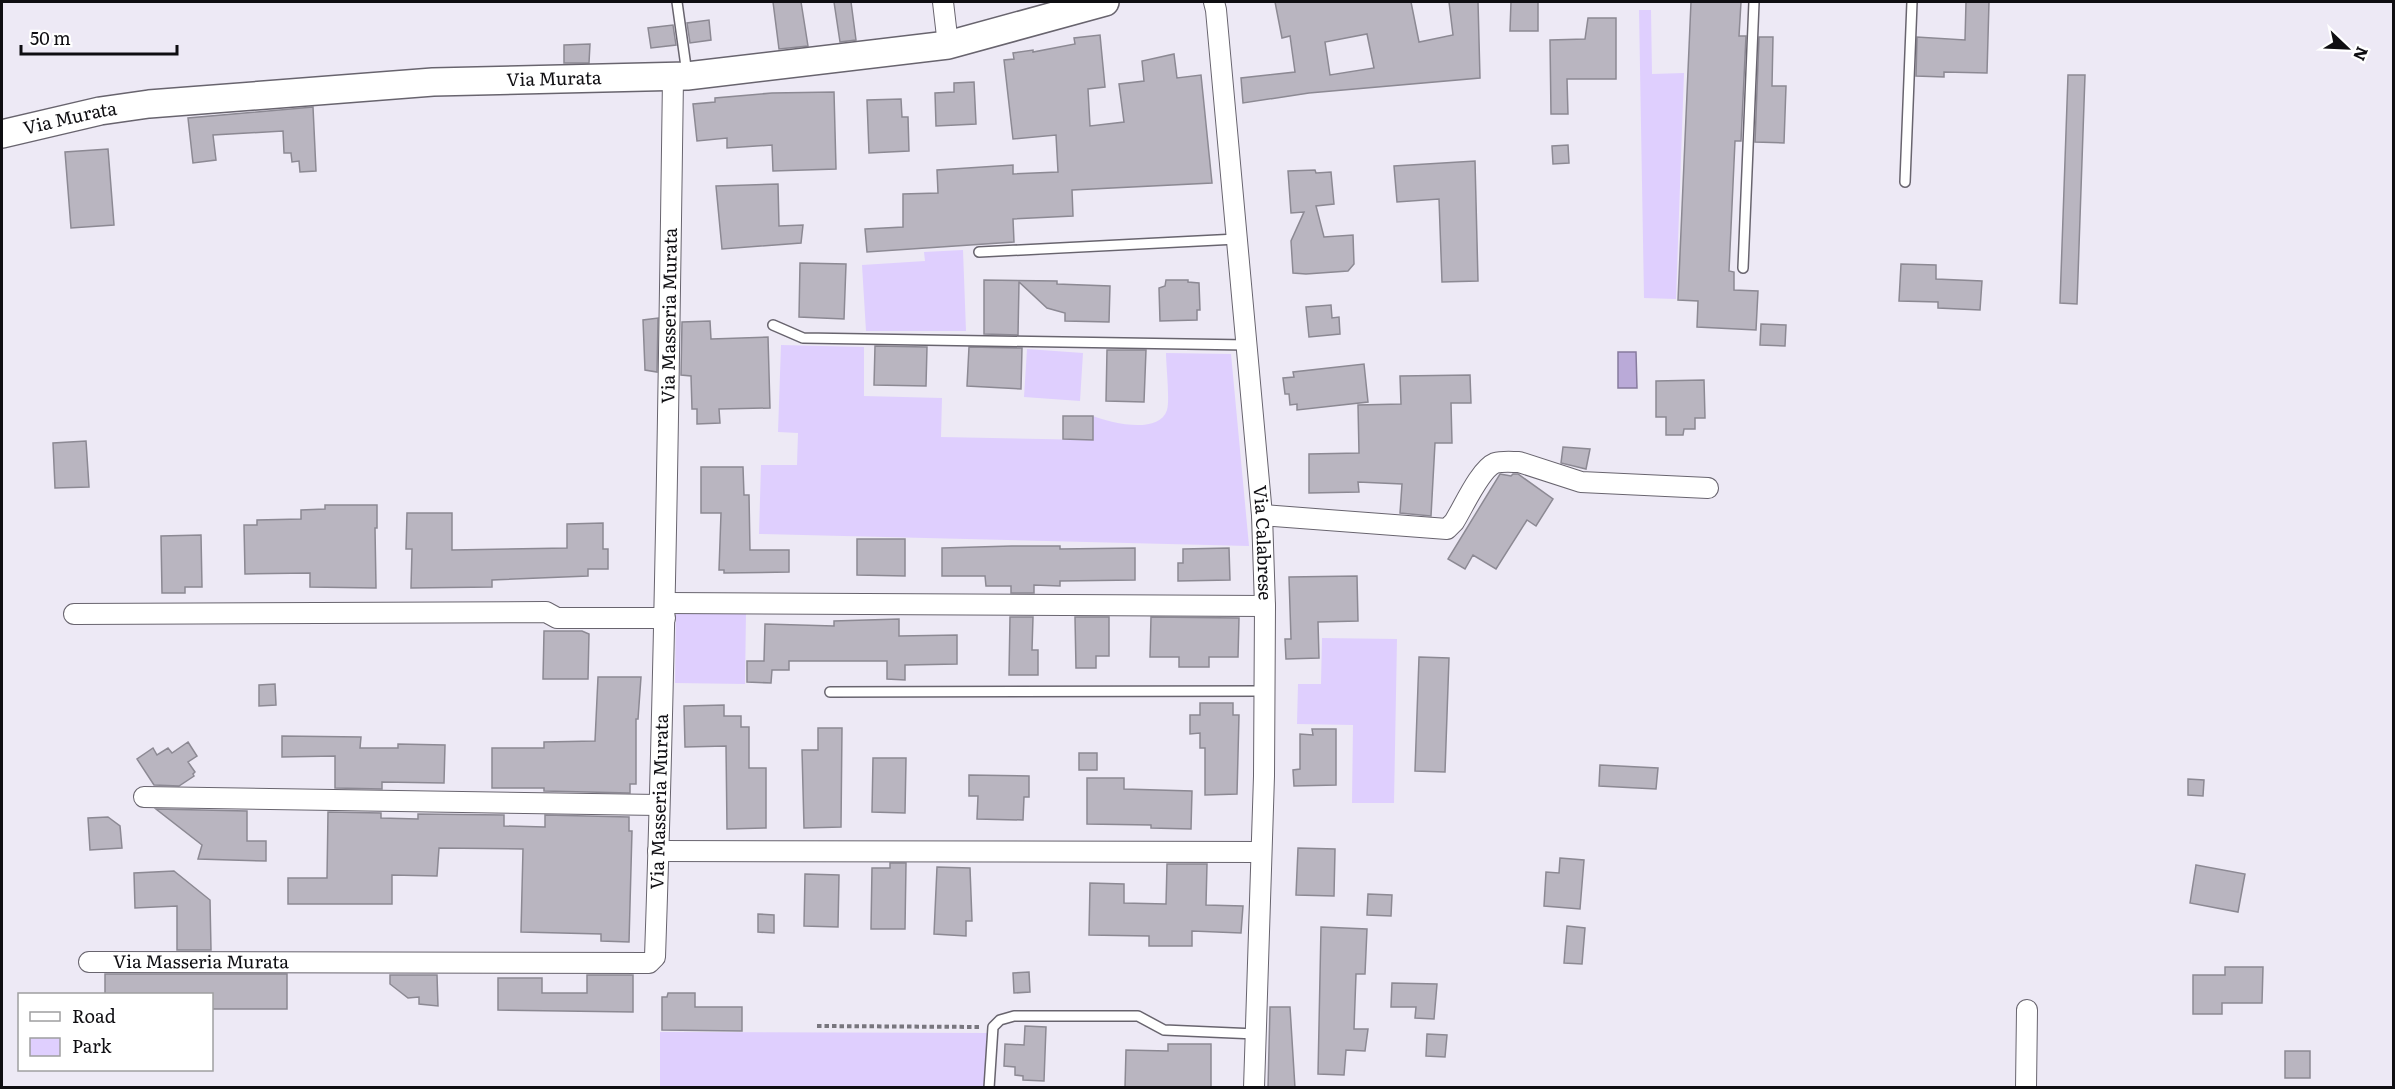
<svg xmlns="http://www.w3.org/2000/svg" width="2395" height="1089" viewBox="0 0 2395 1089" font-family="Literata,serif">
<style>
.green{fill:#dfcffe}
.water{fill:#baaad8;stroke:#877b9d;stroke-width:1.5}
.building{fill:#b9b5c0;stroke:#8c8993;stroke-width:1.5;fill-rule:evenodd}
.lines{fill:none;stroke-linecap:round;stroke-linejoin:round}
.lane-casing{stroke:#68646e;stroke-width:12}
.street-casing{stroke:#68646e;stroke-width:22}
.secondary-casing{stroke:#68646e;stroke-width:30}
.path{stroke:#78767e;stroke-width:4;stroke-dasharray:4.5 3;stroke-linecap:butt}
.lane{stroke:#fff;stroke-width:9}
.street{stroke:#fff;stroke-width:20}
.secondary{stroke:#fff;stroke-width:27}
.labels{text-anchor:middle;stroke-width:4.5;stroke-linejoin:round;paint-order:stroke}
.street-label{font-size:18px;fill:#0f0e12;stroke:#fff}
</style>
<rect width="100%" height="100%" fill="#ede9f5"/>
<!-- green -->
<path class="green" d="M 1639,10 L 1651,10 L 1652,74 L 1684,73 L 1676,299 L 1644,298 Z
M 963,250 L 966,331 L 866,331 L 862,265 L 925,261 L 924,252 Z
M 781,345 L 864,347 L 864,396 L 942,398 L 941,437 L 1092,440 L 1093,416 C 1111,423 1159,435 1167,410 C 1170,400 1166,365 1166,353 L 1231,354 L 1249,546 L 759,534 L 761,465 L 797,465 L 798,433 L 778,432 Z
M 1027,349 L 1083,353 L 1080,401 L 1024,397 Z
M 676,610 L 746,611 L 745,684 L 675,683 Z
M 1322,638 L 1397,639 L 1394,803 L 1352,803 L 1353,725 L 1297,724 L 1298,684 L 1321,684 Z
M 660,1032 L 987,1033 L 985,1087 L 660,1088 Z"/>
<!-- water -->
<path class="water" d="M 1618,352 L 1636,352 L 1637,388 L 1618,388 Z"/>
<!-- building -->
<path class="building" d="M 773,2 L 801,2 L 808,46 L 779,49 Z
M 834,2 L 851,2 L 856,40 L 840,42 Z
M 1275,2 L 1411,2 L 1419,42 L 1453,35 L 1449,2 L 1478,2 L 1480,78 L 1309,93 L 1243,103 L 1241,78 L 1295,72 L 1290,36 L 1282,38 ZM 1367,34 L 1374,68 L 1330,75 L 1325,42 Z
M 1511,2 L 1538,2 L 1538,31 L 1510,31 Z
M 1691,2 L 1741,2 L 1739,36 L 1746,36 L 1741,141 L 1735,141 L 1729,271 L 1734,272 L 1734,290 L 1758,291 L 1756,330 L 1697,327 L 1698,301 L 1678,300 Z
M 1966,2 L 1989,2 L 1987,73 L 1944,72 L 1944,77 L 1916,76 L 1917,37 L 1965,40 Z
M 1588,18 L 1616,18 L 1616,79 L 1567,79 L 1568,114 L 1551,114 L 1550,40 L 1585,39 Z
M 709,20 L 711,40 L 690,43 L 687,23 Z
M 673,25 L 676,45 L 651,48 L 648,28 Z
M 1100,35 L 1105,87 L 1088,89 L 1090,126 L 1124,122 L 1119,84 L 1144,81 L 1142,61 L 1174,54 L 1177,78 L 1201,75 L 1212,183 L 1072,190 L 1073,216 L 1013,219 L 1014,242 L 867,252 L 865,229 L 903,227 L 903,194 L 938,193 L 937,170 L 1013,165 L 1013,174 L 1058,172 L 1056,135 L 1013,139 L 1004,60 L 1014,59 L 1013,53 L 1033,50 L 1033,52 L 1075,44 L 1074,38 Z
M 1759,37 L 1773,37 L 1772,86 L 1786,86 L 1784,143 L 1755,142 Z
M 590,44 L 589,63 L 564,63 L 564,45 Z
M 2068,75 L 2085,75 L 2077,304 L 2060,303 Z
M 974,82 L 976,124 L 936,126 L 935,93 L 954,92 L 954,83 Z
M 834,92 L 836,169 L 773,171 L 772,145 L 727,148 L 727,138 L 697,141 L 693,104 L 715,102 L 715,98 L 772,93 Z
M 901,99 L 902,117 L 908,117 L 909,151 L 869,153 L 867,100 Z
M 313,107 L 316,171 L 300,172 L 299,161 L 292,162 L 291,153 L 284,153 L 283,131 L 213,135 L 216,160 L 193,163 L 188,118 Z
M 1568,145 L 1569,163 L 1553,164 L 1552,146 Z
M 108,149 L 114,225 L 71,228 L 65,152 Z
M 1475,161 L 1478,281 L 1442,282 L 1439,199 L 1397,202 L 1394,166 Z
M 1315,170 L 1316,173 L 1331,172 L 1334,204 L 1316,206 L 1324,237 L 1353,235 L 1354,264 L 1348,271 L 1306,274 L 1293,273 L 1291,241 L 1304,212 L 1291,213 L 1288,171 Z
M 778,184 L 779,226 L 803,225 L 801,243 L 722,249 L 716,186 Z
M 800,263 L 846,264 L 844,319 L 799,317 Z
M 1901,264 L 1936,265 L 1936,279 L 1982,281 L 1980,310 L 1938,308 L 1938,302 L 1899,301 Z
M 984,280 L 1057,281 L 1057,284 L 1110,286 L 1109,322 L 1065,321 L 1065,313 L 1047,308 L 1019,282 L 1018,335 L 984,334 Z
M 1166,280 L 1188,280 L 1188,282 L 1199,283 L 1200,310 L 1197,310 L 1197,320 L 1160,321 L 1159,288 L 1165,286 Z
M 1331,305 L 1332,318 L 1339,317 L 1340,334 L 1309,337 L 1306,307 Z
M 658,318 L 657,372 L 645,370 L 643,320 Z
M 710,321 L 711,339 L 768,337 L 770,408 L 719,409 L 720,423 L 697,424 L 697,409 L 692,409 L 691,376 L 681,375 L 682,322 Z
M 1761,324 L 1786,325 L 1785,346 L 1760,345 Z
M 875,346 L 927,347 L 926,386 L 874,385 Z
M 969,347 L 1022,348 L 1021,389 L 967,386 Z
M 1107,350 L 1146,350 L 1144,402 L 1106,401 Z
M 1364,364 L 1368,402 L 1297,410 L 1297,404 L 1290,405 L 1289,394 L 1285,394 L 1283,378 L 1294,377 L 1293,372 Z
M 1470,375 L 1471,403 L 1451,403 L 1452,443 L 1435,443 L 1431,516 L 1400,513 L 1402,484 L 1358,482 L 1359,492 L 1309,493 L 1309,454 L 1359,453 L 1358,405 L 1401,404 L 1400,376 Z
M 1704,380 L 1705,418 L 1695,418 L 1695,429 L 1684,429 L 1683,435 L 1666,435 L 1666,417 L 1656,417 L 1656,381 Z
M 1063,416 L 1093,416 L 1093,440 L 1063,439 Z
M 86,441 L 89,487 L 55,488 L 53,443 Z
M 1563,447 L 1590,449 L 1586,469 L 1561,463 Z
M 701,467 L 743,467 L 744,495 L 749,495 L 750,550 L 789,550 L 789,572 L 724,573 L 724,570 L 719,570 L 721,513 L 701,513 Z
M 1500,474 L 1511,476 L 1513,474 L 1518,474 L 1553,499 L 1536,526 L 1527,520 L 1496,569 L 1473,555 L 1465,569 L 1448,559 Z
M 325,505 L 377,505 L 377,528 L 375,528 L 376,588 L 310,587 L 310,573 L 245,574 L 244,525 L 257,525 L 257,520 L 301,519 L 301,510 L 325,509 Z
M 407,513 L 452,513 L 452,550 L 567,548 L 567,524 L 603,523 L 603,549 L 608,549 L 608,569 L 588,569 L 588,576 L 492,580 L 492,587 L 411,588 L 412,549 L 406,549 Z
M 201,535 L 202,587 L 185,587 L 185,593 L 162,593 L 161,536 Z
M 857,539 L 905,539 L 905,576 L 857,575 Z
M 1012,546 L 1060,546 L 1060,549 L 1135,548 L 1135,580 L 1060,581 L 1060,586 L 1034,585 L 1034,593 L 1011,593 L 1011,586 L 986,586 L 985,576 L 942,576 L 942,548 Z
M 1229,548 L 1230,580 L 1178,581 L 1178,563 L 1183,563 L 1183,549 Z
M 1357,576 L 1358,621 L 1318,622 L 1319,658 L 1286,659 L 1285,639 L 1291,639 L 1289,577 Z
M 1010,617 L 1033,617 L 1032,650 L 1038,650 L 1038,675 L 1009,675 Z
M 1075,617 L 1109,617 L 1109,656 L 1096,656 L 1096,668 L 1076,668 Z
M 1151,617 L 1239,618 L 1238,657 L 1209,657 L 1209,667 L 1179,667 L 1179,657 L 1150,657 Z
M 899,619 L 899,636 L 957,635 L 957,664 L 905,665 L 905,680 L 887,679 L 887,661 L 789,661 L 789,670 L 772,670 L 771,683 L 747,682 L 747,661 L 764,661 L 765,624 L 834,626 L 834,621 Z
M 544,631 L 582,631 L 589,634 L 588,679 L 543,679 Z
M 1419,657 L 1449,658 L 1445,772 L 1415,771 Z
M 598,677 L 641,677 L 638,719 L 636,719 L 636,784 L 630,784 L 630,793 L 544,791 L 544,788 L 492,788 L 492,748 L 544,748 L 544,742 L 595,741 Z
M 275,684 L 276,705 L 259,706 L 259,685 Z
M 1200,703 L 1233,703 L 1233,715 L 1239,715 L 1237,794 L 1205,795 L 1205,748 L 1200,748 L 1200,733 L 1190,734 L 1190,715 L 1200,715 Z
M 724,705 L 724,716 L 741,716 L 741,727 L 749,727 L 749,768 L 766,768 L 766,828 L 727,829 L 726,746 L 685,747 L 684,706 Z
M 818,728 L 842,728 L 841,827 L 804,828 L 802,750 L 818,750 Z
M 1312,729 L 1336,729 L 1336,785 L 1294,786 L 1293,770 L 1300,769 L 1300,734 L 1313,735 Z
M 282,736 L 361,737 L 360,748 L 398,748 L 398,744 L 445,745 L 444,783 L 382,782 L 382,789 L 335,788 L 335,756 L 282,757 Z
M 188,742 L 197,756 L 188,762 L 195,772 L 193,774 L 194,776 L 179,786 L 154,785 L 137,759 L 153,748 L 157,755 L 168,748 L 172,753 Z
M 1079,753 L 1097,753 L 1097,770 L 1079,770 Z
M 873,758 L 906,758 L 905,813 L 872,812 Z
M 1600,765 L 1658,768 L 1656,789 L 1599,786 Z
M 969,775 L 1029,776 L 1029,797 L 1024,797 L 1023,820 L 977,819 L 978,796 L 969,796 Z
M 1087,778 L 1124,778 L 1124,789 L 1192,791 L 1191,829 L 1151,828 L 1151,825 L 1087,824 Z
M 2188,779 L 2204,780 L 2203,796 L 2188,795 Z
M 156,809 L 247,811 L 247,841 L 266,841 L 266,861 L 198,859 L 202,845 Z
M 328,812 L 381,813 L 381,818 L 418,819 L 418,814 L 504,815 L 504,826 L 545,827 L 545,815 L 629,817 L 629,831 L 632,831 L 629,942 L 601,941 L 601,934 L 521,932 L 523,849 L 439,848 L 437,876 L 392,875 L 392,904 L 288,904 L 288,878 L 327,878 Z
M 108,817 L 120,826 L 122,848 L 90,850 L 88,818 Z
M 1298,848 L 1335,849 L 1334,896 L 1296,895 Z
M 1560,858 L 1584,860 L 1580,909 L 1544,906 L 1546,872 L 1559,873 Z
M 890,863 L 906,863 L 905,929 L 871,929 L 872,868 L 890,868 Z
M 1167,864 L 1207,864 L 1206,905 L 1243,906 L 1241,933 L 1192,931 L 1192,946 L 1149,946 L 1149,936 L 1089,935 L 1090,883 L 1124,884 L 1124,903 L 1166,904 Z
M 2196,865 L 2245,874 L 2238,912 L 2190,903 Z
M 937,867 L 970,868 L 972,921 L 966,921 L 966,936 L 934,934 Z
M 174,871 L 210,900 L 211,950 L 177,950 L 177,906 L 135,908 L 134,873 Z
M 805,874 L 839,875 L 838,927 L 804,926 Z
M 1368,894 L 1392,895 L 1391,916 L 1367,915 Z
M 758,914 L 774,915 L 774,933 L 758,932 Z
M 1567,926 L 1585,928 L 1582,964 L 1564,963 Z
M 1321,927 L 1367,929 L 1365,974 L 1356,974 L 1354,1029 L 1368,1029 L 1365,1051 L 1346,1050 L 1344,1075 L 1318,1074 Z
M 2225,967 L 2263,967 L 2262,1003 L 2222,1003 L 2222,1014 L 2193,1014 L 2193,975 L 2225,975 Z
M 1029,972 L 1030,992 L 1014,993 L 1013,973 Z
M 105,974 L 287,974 L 287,1009 L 212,1009 L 212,994 L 105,994 Z
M 390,975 L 437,975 L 438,1006 L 419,1004 L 419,997 L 408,998 L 390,984 Z
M 587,975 L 633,975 L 633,1012 L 498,1010 L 498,978 L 542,978 L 542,993 L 587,993 Z
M 1392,983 L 1437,984 L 1434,1019 L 1415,1018 L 1416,1007 L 1391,1007 Z
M 668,993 L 695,993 L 695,1007 L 742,1007 L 742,1031 L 662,1030 L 662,997 L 667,997 Z
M 1270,1007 L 1290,1007 L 1295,1088 L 1268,1088 Z
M 1025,1026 L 1046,1027 L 1044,1081 L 1023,1080 L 1023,1076 L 1015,1075 L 1015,1067 L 1004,1066 L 1005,1044 L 1024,1045 Z
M 1427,1034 L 1447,1035 L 1445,1057 L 1426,1056 Z
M 1168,1044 L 1211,1044 L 1211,1088 L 1125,1087 L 1126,1050 L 1168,1051 Z
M 2285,1051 L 2310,1051 L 2310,1078 L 2285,1078 Z"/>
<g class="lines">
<!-- lane casing -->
<g class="lane-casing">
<path id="lane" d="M 677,2 L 687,74
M 1905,182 L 1912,2
M 979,252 L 1237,239
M 1743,268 L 1754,2
M 773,325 L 803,338 L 1247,345
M 830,692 L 1264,691
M 989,1088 L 993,1027 L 1000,1020 L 1014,1016 L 1138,1016 L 1164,1030 L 1256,1034"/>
</g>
<!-- street casing -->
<g class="street-casing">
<g id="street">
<path d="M 943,2 L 948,45"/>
<path id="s1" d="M 1214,2 L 1216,10 L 1262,515 L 1265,606 L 1264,776 L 1254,1088"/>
<path d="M 1262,515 L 1447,529 L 1454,522 C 1463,508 1480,469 1495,463 C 1502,461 1512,462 1519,462 L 1581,482 L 1708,488"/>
<path d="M 665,603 L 1265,606"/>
<path d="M 74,614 L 546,612 L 557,618 L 665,618"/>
<path d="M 144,797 L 659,805"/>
<path d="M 658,851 L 1261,852"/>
<path id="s2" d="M 89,962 L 649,963 L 655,957 C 665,664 669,370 673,77"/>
<path d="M 2026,1088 L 2027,1010"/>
</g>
</g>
<!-- secondary casing -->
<g class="secondary-casing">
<g id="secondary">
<path id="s3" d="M 2,134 L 100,111 L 149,104 L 433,82 L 687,76 L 948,45 L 1105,2"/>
</g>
</g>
<!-- path -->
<path class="path" d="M 817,1026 L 980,1027"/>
<!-- lane -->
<use href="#lane" class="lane"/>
<!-- street -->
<use href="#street" class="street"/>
<!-- secondary -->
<use href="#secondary" class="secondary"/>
</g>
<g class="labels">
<!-- street labels -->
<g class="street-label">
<text dy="6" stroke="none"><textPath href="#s3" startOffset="556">Via Murata</textPath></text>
<text dy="6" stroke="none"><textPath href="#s3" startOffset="70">Via Murata</textPath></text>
<text dy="6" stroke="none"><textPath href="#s2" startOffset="1210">Via Masseria Murata</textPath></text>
<text dy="6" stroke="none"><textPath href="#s1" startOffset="543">Via Calabrese</textPath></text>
<text dy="6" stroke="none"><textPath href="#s2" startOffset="724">Via Masseria Murata</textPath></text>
<text dy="6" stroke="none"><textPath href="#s2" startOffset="112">Via Masseria Murata</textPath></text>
</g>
</g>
<!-- border -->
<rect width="2395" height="1089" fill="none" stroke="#0f0e12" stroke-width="6"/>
<!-- legend -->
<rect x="18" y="993" width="195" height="78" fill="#ffffff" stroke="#9f9fa0" stroke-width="1.5"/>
<rect x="30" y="1012" width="30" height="9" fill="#ffffff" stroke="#9f9fa0" stroke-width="1.5"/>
<text x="72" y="1023" font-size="18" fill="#0f0e12">Road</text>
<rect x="30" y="1038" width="30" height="18" fill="#dfcffe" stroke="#9f9fa0" stroke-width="1.5"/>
<text x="72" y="1053" font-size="18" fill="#0f0e12">Park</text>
<!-- north arrow -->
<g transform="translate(2347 48) rotate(113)" stroke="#ffffff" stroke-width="4.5" paint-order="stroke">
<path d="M0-4.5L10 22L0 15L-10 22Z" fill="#0f0e12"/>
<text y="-9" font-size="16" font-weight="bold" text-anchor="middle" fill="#0f0e12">N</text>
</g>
<!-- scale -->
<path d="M21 45v9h156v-9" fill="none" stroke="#0f0e12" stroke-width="3"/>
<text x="30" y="45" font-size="18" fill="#0f0e12" stroke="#ffffff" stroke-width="4.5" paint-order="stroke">50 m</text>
</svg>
